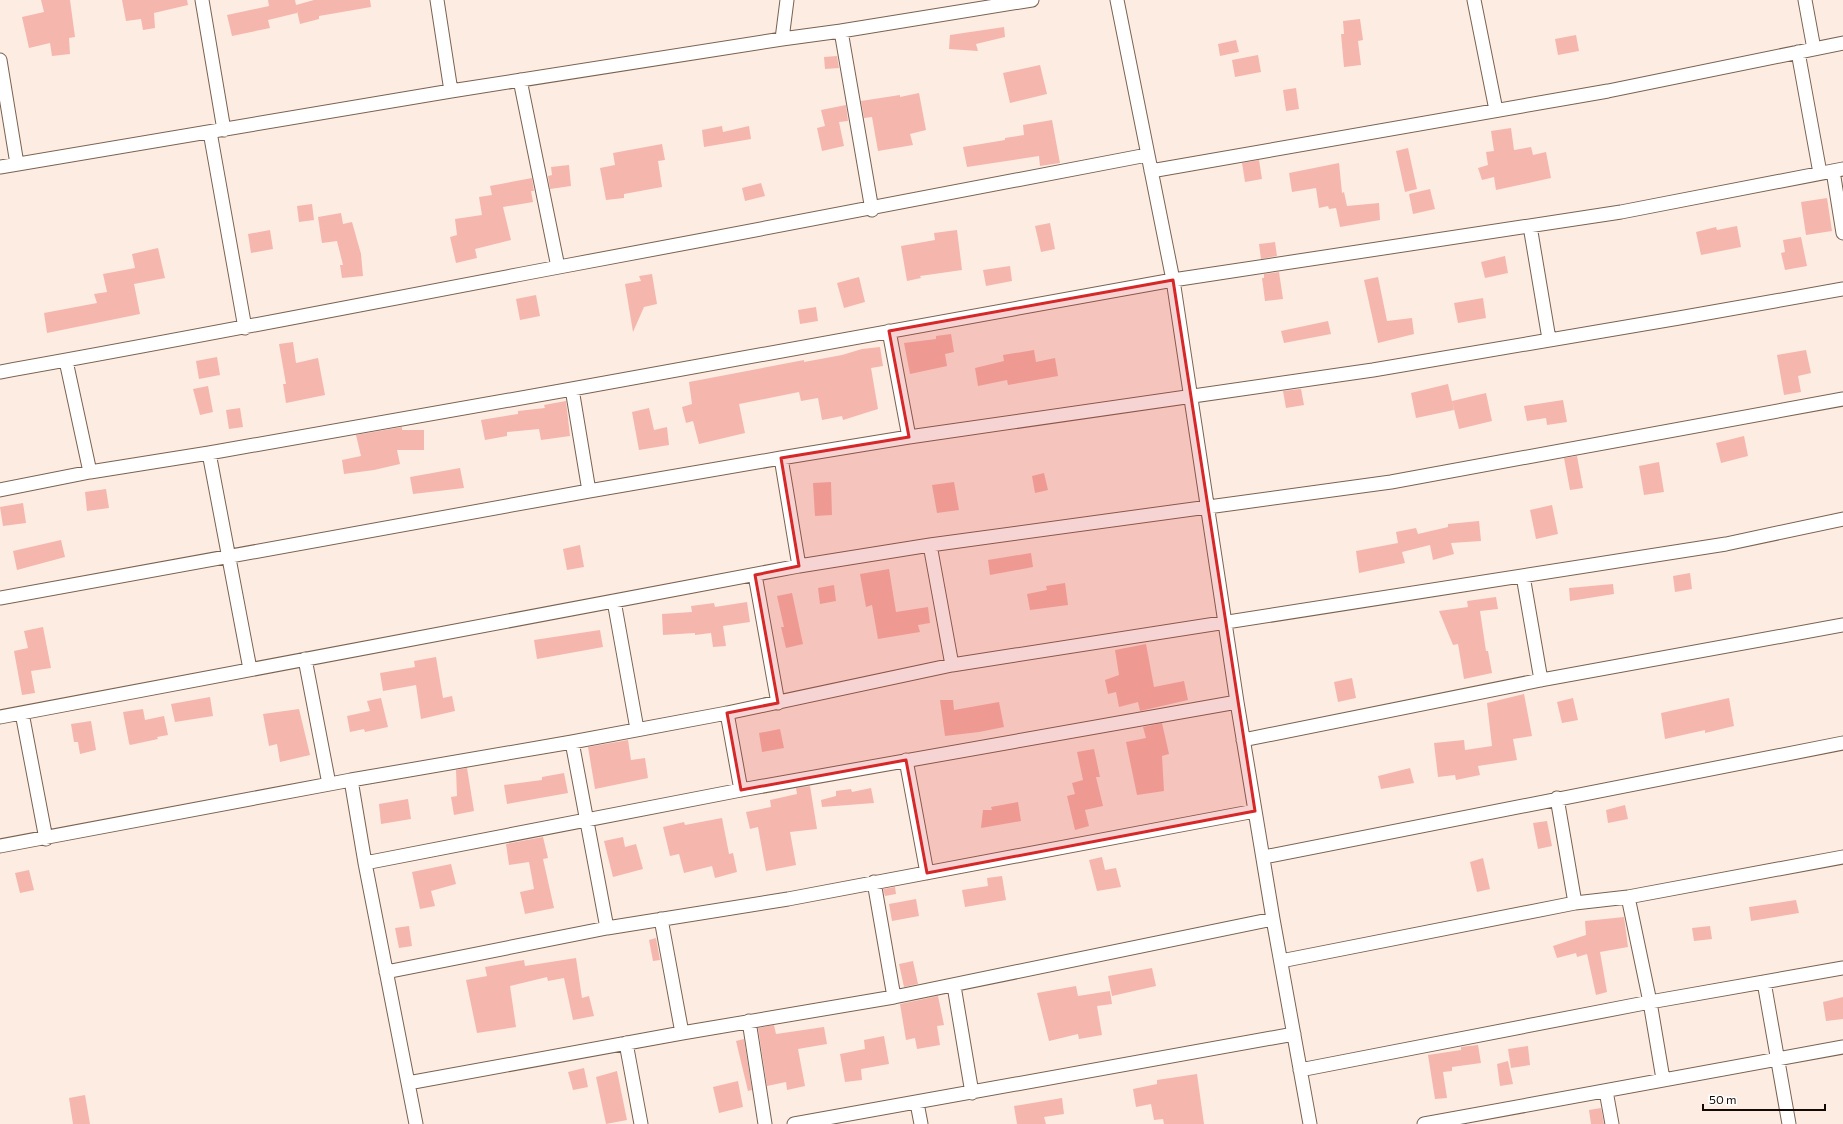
<svg xmlns="http://www.w3.org/2000/svg" width="1843" height="1124" viewBox="0 0 1843 1124" font-family="Commissioner,sans-serif">
<style>
.building{fill:#f5b6ae}
.lines{fill:none;stroke-linecap:round;stroke-linejoin:round}
.minor-casing{stroke:#7a6251;stroke-width:15}
.minor{stroke:#fff;stroke-width:13}
.marked{fill:#d62828;fill-opacity:0.2;stroke:#d62828;stroke-width:3;stroke-linejoin:round}
</style>
<rect width="100%" height="100%" fill="#fdece1"/>
<!-- building -->
<path class="building" d="M 41,0 L 70,0 L 75,37 L 69,38 L 70,54 L 52,56 L 50,43 L 29,48 L 22,17 L 44,12 Z
M 122,0 L 187,0 L 188,5 L 154,13 L 155,28 L 143,30 L 141,19 L 126,21 Z
M 268,0 L 295,0 L 296,5 L 314,0 L 370,0 L 371,7 L 319,16 L 319,19 L 300,24 L 297,11 L 297,13 L 268,20 L 270,28 L 232,36 L 227,15 L 269,6 Z
M 1360,19 L 1363,40 L 1358,41 L 1361,65 L 1344,67 L 1341,34 L 1344,34 L 1343,21 Z
M 1004,27 L 1005,37 L 976,44 L 978,51 L 949,49 L 950,35 Z
M 1576,35 L 1579,51 L 1558,55 L 1555,39 Z
M 1236,40 L 1239,52 L 1220,56 L 1218,44 Z
M 1258,55 L 1261,72 L 1235,77 L 1232,60 Z
M 837,56 L 839,68 L 825,69 L 824,57 Z
M 1040,65 L 1047,94 L 1010,103 L 1003,73 Z
M 1296,88 L 1299,109 L 1286,111 L 1283,90 Z
M 919,93 L 926,130 L 910,134 L 913,145 L 878,151 L 872,117 L 864,118 L 861,101 L 900,95 L 900,97 Z
M 846,105 L 848,121 L 839,122 L 844,146 L 822,151 L 817,128 L 825,126 L 821,110 Z
M 1052,120 L 1060,163 L 1040,166 L 1039,156 L 967,167 L 963,147 L 1005,140 L 1005,138 L 1024,135 L 1023,125 Z
M 722,126 L 723,132 L 749,126 L 751,139 L 704,147 L 702,130 Z
M 1511,128 L 1514,150 L 1531,147 L 1533,155 L 1546,152 L 1551,178 L 1496,190 L 1494,177 L 1482,180 L 1478,168 L 1488,165 L 1486,152 L 1494,151 L 1491,131 Z
M 662,144 L 665,160 L 658,161 L 662,187 L 624,194 L 624,198 L 606,200 L 600,168 L 615,165 L 613,153 Z
M 1408,148 L 1417,189 L 1405,192 L 1396,151 Z
M 1259,160 L 1262,179 L 1245,182 L 1242,163 Z
M 1339,163 L 1342,193 L 1344,192 L 1347,206 L 1379,203 L 1380,220 L 1340,227 L 1336,208 L 1329,209 L 1328,206 L 1319,208 L 1316,188 L 1292,192 L 1289,173 Z
M 569,165 L 571,186 L 550,189 L 548,176 L 552,175 L 551,167 Z
M 532,178 L 534,191 L 531,191 L 533,202 L 503,207 L 511,240 L 475,249 L 477,258 L 456,263 L 450,237 L 457,235 L 455,219 L 482,215 L 479,197 L 492,195 L 490,186 Z
M 761,183 L 765,196 L 745,201 L 742,188 Z
M 1430,189 L 1435,209 L 1413,214 L 1409,194 Z
M 1827,198 L 1832,231 L 1806,235 L 1801,202 Z
M 312,204 L 314,220 L 299,222 L 297,206 Z
M 341,213 L 343,224 L 352,222 L 361,254 L 363,276 L 342,278 L 340,265 L 343,265 L 337,241 L 322,243 L 318,217 Z
M 1050,223 L 1055,249 L 1041,252 L 1035,226 Z
M 1737,226 L 1741,247 L 1701,255 L 1696,232 L 1716,227 L 1717,230 Z
M 270,230 L 273,249 L 251,253 L 248,234 Z
M 957,230 L 962,270 L 920,276 L 921,278 L 907,281 L 901,246 L 935,240 L 934,233 Z
M 1801,237 L 1807,266 L 1785,270 L 1781,253 L 1785,252 L 1783,240 Z
M 1275,242 L 1277,256 L 1261,259 L 1259,244 Z
M 158,248 L 165,278 L 134,284 L 140,314 L 47,333 L 44,313 L 97,303 L 94,294 L 107,292 L 103,274 L 135,268 L 132,254 Z
M 1505,256 L 1508,273 L 1485,278 L 1481,262 Z
M 1010,266 L 1012,281 L 986,286 L 983,270 Z
M 1279,272 L 1283,299 L 1265,301 L 1262,278 L 1264,278 L 1264,274 Z
M 652,274 L 657,304 L 644,307 L 633,332 L 625,284 L 641,281 L 639,276 Z
M 859,277 L 865,302 L 844,308 L 837,283 Z
M 1378,277 L 1387,321 L 1412,318 L 1414,334 L 1378,343 L 1364,280 Z
M 536,295 L 540,316 L 520,320 L 516,299 Z
M 1483,298 L 1486,318 L 1458,323 L 1454,303 Z
M 816,307 L 818,321 L 800,324 L 798,310 Z
M 1328,321 L 1331,334 L 1284,343 L 1281,331 Z
M 951,334 L 954,352 L 945,354 L 947,366 L 910,374 L 904,343 L 936,339 L 936,336 Z
M 293,342 L 296,363 L 318,358 L 325,395 L 286,403 L 283,384 L 286,384 L 279,344 Z
M 880,347 L 883,366 L 871,368 L 878,409 L 843,420 L 842,416 L 822,420 L 818,398 L 801,401 L 799,392 L 739,404 L 745,433 L 699,444 L 693,421 L 686,423 L 682,407 L 692,404 L 689,382 L 804,360 L 804,362 L 842,355 L 862,349 Z
M 1034,350 L 1036,362 L 1055,358 L 1058,376 L 1008,385 L 1007,380 L 978,386 L 975,368 L 1004,361 L 1003,355 Z
M 1806,350 L 1811,373 L 1798,376 L 1801,392 L 1784,395 L 1777,355 Z
M 217,357 L 220,375 L 199,379 L 196,361 Z
M 1448,384 L 1454,410 L 1416,418 L 1411,393 Z
M 208,386 L 213,412 L 200,415 L 193,389 Z
M 1301,389 L 1304,405 L 1286,408 L 1283,391 Z
M 1486,393 L 1492,421 L 1459,429 L 1452,401 Z
M 1563,400 L 1567,422 L 1547,425 L 1546,418 L 1527,421 L 1524,406 Z
M 566,401 L 570,436 L 541,440 L 539,429 L 507,432 L 507,436 L 485,440 L 481,420 L 518,414 L 518,411 L 545,408 L 544,405 Z
M 240,408 L 243,427 L 229,429 L 226,410 Z
M 649,408 L 654,430 L 667,427 L 669,445 L 639,450 L 632,412 Z
M 402,427 L 402,430 L 424,430 L 424,450 L 397,450 L 400,464 L 374,470 L 344,474 L 342,460 L 361,456 L 356,435 Z
M 1744,436 L 1748,456 L 1721,463 L 1716,443 Z
M 1577,456 L 1583,488 L 1570,490 L 1564,458 Z
M 1659,462 L 1664,492 L 1644,495 L 1639,466 Z
M 460,468 L 464,488 L 413,494 L 410,477 Z
M 1044,473 L 1048,490 L 1035,493 L 1032,476 Z
M 831,482 L 832,515 L 815,516 L 813,483 Z
M 954,482 L 959,510 L 937,513 L 932,485 Z
M 106,489 L 109,508 L 87,511 L 85,492 Z
M 23,503 L 26,523 L 3,526 L 0,507 Z
M 1552,505 L 1558,534 L 1536,539 L 1530,510 Z
M 1479,521 L 1481,541 L 1451,543 L 1454,554 L 1433,560 L 1430,545 L 1402,552 L 1405,563 L 1359,573 L 1356,551 L 1398,543 L 1396,532 L 1416,528 L 1418,534 L 1448,527 L 1448,524 Z
M 61,540 L 65,557 L 17,570 L 13,551 Z
M 580,545 L 584,567 L 567,570 L 563,549 Z
M 1031,553 L 1033,567 L 990,575 L 988,560 Z
M 889,569 L 896,612 L 928,607 L 930,623 L 918,625 L 920,632 L 878,639 L 872,605 L 866,607 L 860,574 Z
M 1690,573 L 1692,589 L 1675,592 L 1673,576 Z
M 1065,583 L 1068,605 L 1030,610 L 1027,594 L 1047,590 L 1046,586 Z
M 1613,584 L 1614,594 L 1570,601 L 1569,588 Z
M 834,585 L 836,601 L 820,604 L 818,588 Z
M 792,593 L 803,644 L 786,648 L 781,627 L 784,627 L 777,596 Z
M 1496,597 L 1498,609 L 1480,611 L 1486,651 L 1488,651 L 1492,673 L 1464,679 L 1458,644 L 1453,645 L 1439,611 L 1468,607 L 1467,601 Z
M 747,602 L 750,622 L 723,626 L 726,646 L 713,647 L 711,633 L 695,635 L 695,633 L 663,635 L 662,614 L 692,612 L 691,606 L 714,603 L 715,607 Z
M 43,627 L 51,668 L 31,671 L 35,693 L 22,695 L 14,651 L 28,648 L 24,631 Z
M 600,630 L 603,647 L 537,659 L 534,640 Z
M 1146,644 L 1154,687 L 1184,681 L 1188,700 L 1140,711 L 1138,702 L 1119,707 L 1116,692 L 1108,694 L 1105,680 L 1119,675 L 1115,650 Z
M 436,657 L 443,698 L 452,696 L 455,711 L 421,719 L 416,685 L 383,691 L 380,673 L 415,667 L 414,661 Z
M 1352,678 L 1356,698 L 1338,702 L 1334,682 Z
M 1524,694 L 1532,736 L 1513,739 L 1517,760 L 1478,766 L 1480,775 L 1456,780 L 1455,775 L 1438,777 L 1434,743 L 1464,740 L 1465,750 L 1492,746 L 1487,703 Z
M 210,697 L 213,716 L 175,722 L 171,704 Z
M 381,698 L 388,727 L 365,732 L 364,729 L 350,732 L 347,716 L 370,711 L 367,701 Z
M 1573,698 L 1578,720 L 1562,723 L 1557,702 Z
M 1729,698 L 1734,726 L 1705,733 L 1705,730 L 1665,739 L 1661,713 Z
M 940,700 L 953,700 L 954,710 L 999,702 L 1004,727 L 979,732 L 945,736 Z
M 143,709 L 145,720 L 164,716 L 168,735 L 157,737 L 158,739 L 130,745 L 129,743 L 123,712 Z
M 299,709 L 310,755 L 280,762 L 277,744 L 269,746 L 263,714 Z
M 91,721 L 96,750 L 80,754 L 78,742 L 74,742 L 71,724 Z
M 1162,723 L 1169,754 L 1162,756 L 1164,791 L 1137,795 L 1126,742 L 1146,738 L 1143,727 Z
M 780,729 L 784,748 L 762,752 L 759,733 Z
M 628,740 L 631,760 L 645,758 L 648,778 L 595,789 L 588,747 Z
M 1094,749 L 1100,777 L 1096,777 L 1103,806 L 1085,810 L 1089,826 L 1075,830 L 1067,796 L 1075,794 L 1072,783 L 1083,780 L 1077,752 Z
M 467,768 L 474,811 L 454,815 L 451,797 L 457,796 L 456,770 Z
M 1410,768 L 1414,783 L 1381,789 L 1378,776 Z
M 564,773 L 568,793 L 507,804 L 504,785 L 542,780 L 542,777 Z
M 810,786 L 817,829 L 790,832 L 796,865 L 766,871 L 758,827 L 750,829 L 746,812 L 771,807 L 770,800 L 797,794 L 796,788 Z
M 871,788 L 874,803 L 822,807 L 821,800 L 836,796 L 836,791 L 851,789 L 852,792 Z
M 408,799 L 411,819 L 381,824 L 379,804 Z
M 1018,802 L 1021,821 L 981,828 L 983,810 L 992,810 L 991,807 Z
M 1625,805 L 1628,819 L 1608,823 L 1606,810 Z
M 722,818 L 729,854 L 733,853 L 737,872 L 715,878 L 712,866 L 684,873 L 679,854 L 670,856 L 663,827 L 684,822 L 685,825 Z
M 1547,821 L 1552,846 L 1538,849 L 1533,823 Z
M 543,837 L 548,858 L 543,859 L 554,908 L 525,914 L 520,892 L 534,889 L 529,862 L 509,865 L 506,844 Z
M 623,837 L 625,847 L 636,844 L 643,869 L 613,877 L 604,841 Z
M 1102,857 L 1105,870 L 1116,868 L 1121,887 L 1097,891 L 1089,860 Z
M 1483,858 L 1490,889 L 1477,892 L 1470,862 Z
M 451,864 L 456,884 L 431,891 L 435,906 L 420,909 L 412,872 Z
M 29,870 L 34,890 L 20,893 L 15,873 Z
M 1002,876 L 1006,900 L 965,907 L 962,890 L 988,886 L 987,878 Z
M 895,887 L 896,894 L 885,896 L 883,889 Z
M 916,899 L 919,916 L 892,921 L 889,904 Z
M 1796,900 L 1799,913 L 1751,921 L 1749,907 Z
M 1624,917 L 1628,947 L 1600,952 L 1607,992 L 1596,995 L 1587,954 L 1577,957 L 1576,953 L 1557,958 L 1553,946 L 1586,935 L 1585,921 Z
M 409,926 L 412,946 L 399,948 L 395,928 Z
M 1710,926 L 1712,939 L 1694,941 L 1692,928 Z
M 656,938 L 660,960 L 653,961 L 649,940 Z
M 576,958 L 582,998 L 589,996 L 594,1016 L 573,1020 L 564,978 L 548,981 L 547,977 L 510,986 L 516,1027 L 477,1033 L 466,980 L 487,976 L 485,967 L 524,960 L 525,966 Z
M 913,961 L 918,984 L 904,987 L 899,964 Z
M 1152,968 L 1156,986 L 1112,996 L 1108,976 Z
M 1076,986 L 1078,996 L 1110,991 L 1112,1004 L 1097,1006 L 1102,1035 L 1079,1039 L 1078,1034 L 1049,1041 L 1037,993 Z
M 938,996 L 944,1025 L 937,1026 L 940,1045 L 917,1049 L 915,1038 L 906,1040 L 900,1004 Z
M 1843,997 L 1843,1019 L 1826,1021 L 1823,1002 Z
M 774,1025 L 776,1034 L 824,1027 L 827,1044 L 798,1049 L 805,1086 L 787,1090 L 786,1082 L 767,1086 L 758,1028 Z
M 884,1036 L 889,1064 L 861,1069 L 862,1080 L 845,1082 L 840,1054 L 865,1049 L 864,1040 Z
M 744,1039 L 752,1090 L 748,1091 L 736,1041 Z
M 1478,1045 L 1481,1063 L 1452,1067 L 1452,1071 L 1443,1072 L 1447,1098 L 1435,1099 L 1428,1055 L 1461,1050 L 1461,1047 Z
M 1528,1046 L 1530,1065 L 1511,1068 L 1508,1049 Z
M 1508,1061 L 1513,1084 L 1500,1086 L 1497,1064 Z
M 584,1068 L 588,1087 L 573,1090 L 568,1072 Z
M 617,1071 L 627,1120 L 606,1124 L 596,1077 Z
M 1197,1074 L 1204,1124 L 1164,1124 L 1163,1119 L 1154,1120 L 1151,1104 L 1136,1107 L 1133,1089 L 1157,1084 L 1157,1080 Z
M 738,1081 L 743,1107 L 719,1113 L 713,1087 Z
M 85,1095 L 90,1124 L 73,1124 L 69,1098 Z
M 1062,1098 L 1064,1114 L 1044,1117 L 1046,1124 L 1017,1124 L 1014,1106 Z
M 1601,1108 L 1604,1124 L 1591,1124 L 1589,1110 Z"/>
<g class="lines">
<!-- minor casing -->
<g class="minor-casing">
<path id="minor" d="M 202,0 L 224,130
M 437,0 L 451,91
M 1117,0 L 1173,280 L 1237,702 L 1273,919 L 1310,1124
M 1474,0 L 1496,110
M 1805,0 L 1814,49
M 841,31 L 872,210
M 782,39 L 787,0
M 1798,52 L 1820,173
M 0,60 L 17,164
M 520,80 L 558,267
M 210,132 L 245,328
M 0,167 L 451,91 L 782,39 L 841,31 L 1032,0
M 1151,171 L 1608,91 L 1843,43
M 1833,171 L 1843,233
M 1530,226 L 1549,339
M 889,331 L 909,437
M 66,361 L 90,472
M 0,372 C 187,339 373,302 559,267 C 755,230 951,194 1147,155
M 572,389 L 589,491
M 209,453 L 250,669
M 781,458 L 799,566
M 0,490 L 90,472 L 209,453 L 572,389 L 1173,280 L 1621,212 L 1843,169
M 930,545 L 952,665
M 755,575 L 778,703
M 1523,576 L 1541,680
M 0,598 L 589,491 L 781,458 L 909,437 L 1373,370 L 1679,318 L 1843,289
M 614,601 L 637,729
M 305,659 L 329,784
M 22,713 L 46,839
M 727,713 L 741,790
M 0,717 L 799,566 L 930,545 L 1391,482 L 1843,399
M 1243,740 L 1541,680 L 1843,625
M 572,742 L 607,928
M 906,760 L 927,873
M 1557,798 L 1575,903
M 0,846 L 351,780
M 1264,857 L 1843,743
M 365,863 L 741,790 L 1237,702
M 874,882 L 894,997
M 1628,897 L 1650,1002 L 1663,1079
M 661,919 L 682,1033
M 1281,961 L 1575,903 L 1628,897 L 1843,857
M 386,972 L 607,928 L 788,899 L 1255,811
M 1764,982 L 1789,1124
M 954,986 L 972,1093
M 749,1021 L 765,1124
M 626,1043 L 641,1124
M 1300,1070 L 1650,1002 L 1843,968
M 408,1083 L 682,1033 L 894,997 L 1273,919
M 1606,1091 L 1612,1124
M 917,1103 L 921,1124
M 416,1124 L 365,863 L 351,780 L 572,742 L 727,713 L 952,665 L 1726,544 L 1843,519
M 794,1124 L 1294,1034
M 1424,1124 L 1843,1047"/>
</g>
<!-- minor -->
<use href="#minor" class="minor"/>
</g>
<!-- marked area -->
<path class="marked" d="M 1173,280 L 1255,811 L 927,873 L 906,760 L 741,790 L 727,713 L 778,703 L 755,575 L 799,566 L 781,458 L 909,437 L 889,331 Z"/>
<!-- scale -->
<path d="M1703 1104v6h122v-6" fill="none" stroke="#120904" stroke-width="2"/>
<text x="1709" y="1104" font-size="12" fill="#120904" stroke="#ffffff" stroke-width="3" paint-order="stroke">50 m</text>
</svg>
